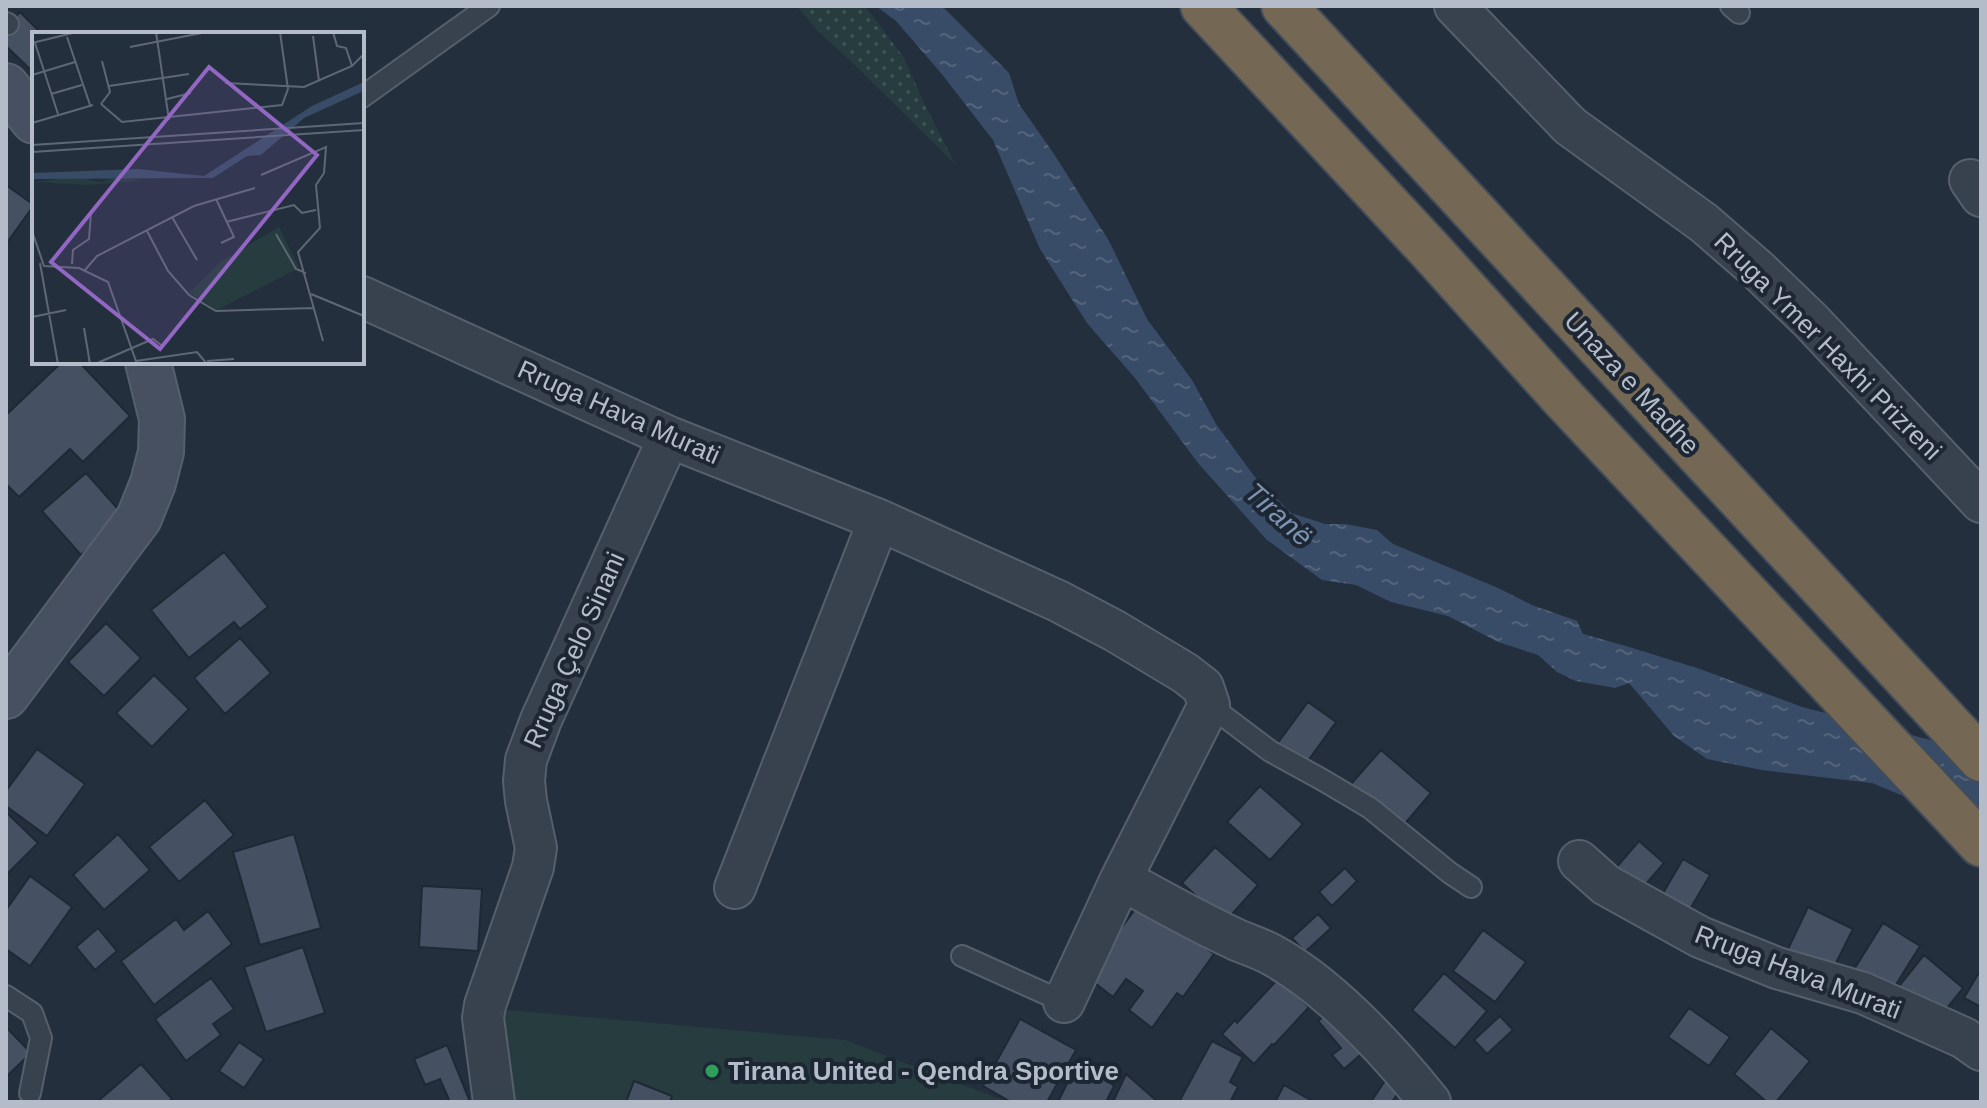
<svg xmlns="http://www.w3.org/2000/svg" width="1987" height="1108" viewBox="0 0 1987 1108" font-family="Helvetica,sans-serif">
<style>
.grass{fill:url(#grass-dots)}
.park{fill:#263c3f}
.water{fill:url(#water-ripples)}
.building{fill:#455162;stroke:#1f2835;stroke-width:2}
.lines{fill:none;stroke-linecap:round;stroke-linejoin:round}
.lane-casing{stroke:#565f6c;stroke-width:24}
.street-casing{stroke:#565f6c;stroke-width:44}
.secondary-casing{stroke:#565f6c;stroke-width:48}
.highway-casing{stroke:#434c59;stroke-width:48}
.lane{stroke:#38414e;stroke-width:20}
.street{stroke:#38414e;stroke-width:40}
.secondary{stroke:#465061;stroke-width:44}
.highway{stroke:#746855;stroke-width:44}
.leisure-dot{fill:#2e9e5b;stroke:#1d2633;stroke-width:3}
.labels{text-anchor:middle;stroke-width:8;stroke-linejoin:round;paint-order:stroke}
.street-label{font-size:26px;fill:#b4bcc9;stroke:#1d2633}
.poi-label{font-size:26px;font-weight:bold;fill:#b4bcc9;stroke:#1d2633;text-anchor:start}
.water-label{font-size:28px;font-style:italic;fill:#7c92b1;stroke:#1d2633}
.inset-road{fill:none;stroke:#5e6776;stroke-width:2}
.view{fill:#9266c3;fill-opacity:0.15;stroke:#9266c3;stroke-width:4}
.inset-edge{fill:none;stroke:#b4bcc9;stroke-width:4}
</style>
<defs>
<pattern id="grass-dots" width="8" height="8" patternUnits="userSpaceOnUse" patternTransform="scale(2)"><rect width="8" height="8" fill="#263c3f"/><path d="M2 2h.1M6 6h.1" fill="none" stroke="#435659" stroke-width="1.8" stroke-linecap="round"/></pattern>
<pattern id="water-ripples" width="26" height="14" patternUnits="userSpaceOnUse" patternTransform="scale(2)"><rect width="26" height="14" fill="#394c67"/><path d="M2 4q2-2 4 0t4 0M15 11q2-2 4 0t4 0" fill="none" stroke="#53647b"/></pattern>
</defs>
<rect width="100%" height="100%" fill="#242f3e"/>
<!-- grass -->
<path class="grass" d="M 797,6 L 865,6 L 904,58 L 923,101 L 955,164 L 858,68 L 817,30 Z"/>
<!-- park -->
<path class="park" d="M 496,1009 L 845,1040 L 1008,1102 L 503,1102 Z"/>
<!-- water -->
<path class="water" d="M 876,6 L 942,6 L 1009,73 L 1019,104 L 1054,154 L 1109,241 L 1147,319 L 1192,380 L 1216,424 L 1254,476 L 1291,513 L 1325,524 L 1345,524 L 1377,530 L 1393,544 L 1498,588 L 1532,605 L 1577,621 L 1583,634 L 1626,646 L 1700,669 L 1802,707 L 1981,753 L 1981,828 L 1872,783 L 1762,770 L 1707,759 L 1674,736 L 1629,683 L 1615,688 L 1576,681 L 1557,672 L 1538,655 L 1498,642 L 1448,616 L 1391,602 L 1356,585 L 1322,580 L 1266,539 L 1198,463 L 1135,378 L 1087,323 L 1040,249 L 993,140 L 941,73 L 896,21 Z"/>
<!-- building -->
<path class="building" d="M 20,12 L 42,34 L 34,34 L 34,73 L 6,46 L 6,27 Z
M 6,185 L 34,205 L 6,244 Z
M 62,362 L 79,362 L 130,416 L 83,462 L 70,449 L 19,497 L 6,484 L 6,415 Z
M 86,473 L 125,517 L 81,555 L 42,511 Z
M 224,552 L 268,607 L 240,629 L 234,622 L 189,658 L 151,610 Z
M 106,623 L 141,658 L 104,696 L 68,662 Z
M 240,638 L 271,673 L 225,714 L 194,678 Z
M 154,675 L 189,709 L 152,747 L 116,713 Z
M 1308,702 L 1336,722 L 1305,765 L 1277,744 Z
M 37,749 L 85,784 L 47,836 L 6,806 L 6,791 Z
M 1381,750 L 1431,793 L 1401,828 L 1351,784 Z
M 1260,786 L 1303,824 L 1270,860 L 1227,822 Z
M 205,800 L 234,835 L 179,882 L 149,847 Z
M 6,812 L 38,843 L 6,875 Z
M 118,834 L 150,870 L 104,910 L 73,875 Z
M 294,834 L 321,928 L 260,945 L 233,852 Z
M 1639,841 L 1664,863 L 1639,892 L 1614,870 Z
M 1215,847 L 1258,885 L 1225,922 L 1182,883 Z
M 1683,859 L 1710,875 L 1686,916 L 1659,900 Z
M 1345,868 L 1357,881 L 1332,906 L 1319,892 Z
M 30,876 L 72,907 L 30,966 L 6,949 L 6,910 Z
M 422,886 L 482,889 L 478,951 L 419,947 Z
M 1142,900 L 1214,954 L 1183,997 L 1177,993 L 1152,1028 L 1129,1010 L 1143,991 L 1126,979 L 1113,997 L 1086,976 Z
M 1808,907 L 1853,929 L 1832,971 L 1788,949 Z
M 208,911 L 232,944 L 154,1005 L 121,961 L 176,919 L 184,930 Z
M 1318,914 L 1331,928 L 1305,952 L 1292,938 Z
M 1883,923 L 1920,946 L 1890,994 L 1853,971 Z
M 98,928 L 117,951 L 95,970 L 76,947 Z
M 1483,930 L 1526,962 L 1495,1002 L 1453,971 Z
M 303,947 L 325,1013 L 266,1032 L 244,967 Z
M 1924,955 L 1963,988 L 1939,1018 L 1899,986 Z
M 1444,973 L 1487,1011 L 1455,1048 L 1412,1010 Z
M 1978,974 L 1981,975 L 1981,1007 L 1964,998 Z
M 211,978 L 234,1009 L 213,1024 L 221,1035 L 186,1061 L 155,1019 Z
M 1278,979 L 1309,1007 L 1274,1045 L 1272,1044 L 1254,1064 L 1222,1034 L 1235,1020 L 1237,1023 Z
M 1689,1008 L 1730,1037 L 1709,1066 L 1668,1037 Z
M 1331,1010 L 1366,1050 L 1344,1069 L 1332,1055 L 1341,1048 L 1318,1021 Z
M 1500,1016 L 1513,1030 L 1487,1054 L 1474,1040 Z
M 1020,1019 L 1076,1050 L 1047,1102 L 1011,1102 L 983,1086 Z
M 6,1027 L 31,1053 L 6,1077 Z
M 1771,1028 L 1810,1061 L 1776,1102 L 1767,1102 L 1734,1074 Z
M 1212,1041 L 1243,1057 L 1230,1082 L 1238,1087 L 1230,1102 L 1179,1102 Z
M 239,1042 L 264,1059 L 244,1088 L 219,1071 Z
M 447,1045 L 470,1102 L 450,1102 L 440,1079 L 425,1085 L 414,1059 Z
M 1080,1057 L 1114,1086 L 1106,1102 L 1058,1102 Z
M 141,1064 L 172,1099 L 168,1102 L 97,1102 Z
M 1126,1074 L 1158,1102 L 1113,1102 Z
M 1388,1076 L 1403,1085 L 1392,1102 L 1371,1102 Z
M 634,1081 L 672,1096 L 670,1102 L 626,1102 Z
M 1284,1085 L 1314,1102 L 1275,1102 Z"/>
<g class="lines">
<!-- lane casing -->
<g class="lane-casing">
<path id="lane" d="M 1731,6 L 1739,13
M 6,23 L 8,24
M 362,97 L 489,6
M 1209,705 L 1270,751 L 1321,779 L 1370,808 L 1450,873 L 1471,887
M 962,956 L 1064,1002
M 6,996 L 32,1013 L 41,1038 L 30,1093"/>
</g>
<!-- street casing -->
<g class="street-casing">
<path id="street" d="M 1455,6 L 1570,126 L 1704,223 L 1757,269 L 1811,321 L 1981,502
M 1970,180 L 1981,196
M 362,297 L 669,437 L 879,520 L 1058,601 L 1115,631 L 1185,673 L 1203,687 L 1209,705 L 1121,879 L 1064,1002
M 1579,861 L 1606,885 L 1700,937 L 1777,968 L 1863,993 L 1964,1038 L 1981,1050
M 1121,879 C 1159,900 1196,921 1235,939 C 1248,945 1262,949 1274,956 C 1333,989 1388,1050 1430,1102
M 735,888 L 879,520
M 494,1102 L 483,1018 L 485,1005 L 533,867 L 536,848 L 526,801 L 524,781 L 526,760 L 541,720 L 669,437"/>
</g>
<!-- secondary casing -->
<g class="secondary-casing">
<path id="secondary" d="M 6,86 L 34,121
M 6,696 L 139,518 L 153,483 L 161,452 L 162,419 L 148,362"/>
</g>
<!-- highway casing -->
<g class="highway-casing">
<path id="highway" d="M 1203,6 L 1430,250 L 1564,399 L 1981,844
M 1284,6 L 1981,759"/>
</g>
<!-- lane -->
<use href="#lane" class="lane"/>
<!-- street -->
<use href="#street" class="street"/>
<!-- secondary -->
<use href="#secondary" class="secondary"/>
<!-- highway -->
<use href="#highway" class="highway"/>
</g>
<!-- markers -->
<circle class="leisure-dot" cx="712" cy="1071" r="8"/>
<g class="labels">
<!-- street labels -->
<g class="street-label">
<text transform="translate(1828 346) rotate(45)" y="9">Rruga Ymer Haxhi Prizreni</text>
<text transform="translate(1632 383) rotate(47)" y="9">Unaza e Madhe</text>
<text transform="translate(619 412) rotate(24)" y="9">Rruga Hava Murati</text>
<text transform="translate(574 650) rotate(-66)" y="9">Rruga Çelo Sinani</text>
<text transform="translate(1798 972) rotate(21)" y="9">Rruga Hava Murati</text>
</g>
<!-- poi labels -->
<g class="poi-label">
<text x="728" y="1080">Tirana United - Qendra Sportive</text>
</g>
<!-- water labels -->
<g class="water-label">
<text transform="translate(1279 514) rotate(42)" y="10">Tiranë</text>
</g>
</g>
<!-- overview -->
<g transform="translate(32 32)">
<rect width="332" height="332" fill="#242f3e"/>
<path d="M 42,145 L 69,150 L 86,145 L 111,149 L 54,153 L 3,150 Z" fill="#263c3f"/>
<path d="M 247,195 L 267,236 L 185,278 L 157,261 L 188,230 Z" fill="#263c3f"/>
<path d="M 332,50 L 329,60 L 272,86 L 229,123 L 215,124 L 181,146 L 0,147 L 0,141 L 106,137 L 172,144 L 280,74 Z" fill="#394c67"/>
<path class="inset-road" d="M 124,0 L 137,88M 301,0 L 305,14 L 314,16 L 320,34M 281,4 L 287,49M 35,5 L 58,73M 0,11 L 45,0M 3,11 L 26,82M 98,15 L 175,0M 0,43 L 43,30M 193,51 L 272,55 L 320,34 L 332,22M 77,54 L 157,42M 19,62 L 50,53M 135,67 L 159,61M 69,72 L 90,90 L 250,73 L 256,57 L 248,0M 69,72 L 78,60 L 70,29M 0,91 L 61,73M 0,113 L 332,91M 0,120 L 332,98M 229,143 L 294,115 L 292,141 L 284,153 L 288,196 L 266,220 L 291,309M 184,167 L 202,205 L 189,211M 140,185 L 165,228M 194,190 L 262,173 L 270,181 L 284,178M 0,199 L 12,234 L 47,236 L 76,250 L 105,332M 115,199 L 136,239 L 157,263 L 184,279 L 282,276M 244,202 L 264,237 L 274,241M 8,231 L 26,332M 40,232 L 41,218 L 57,207 L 59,181M 53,238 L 65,224 L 162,174 L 223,156M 279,262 L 332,284M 0,285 L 34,278M 52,296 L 58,332M 104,329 L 165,320 L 175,332M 175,329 L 202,327M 63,332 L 121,307 L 129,313"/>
<path class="view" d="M 177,35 L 285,123 L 128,317 L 19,230 Z"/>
<rect width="332" height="332" class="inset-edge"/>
</g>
<!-- border -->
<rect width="1987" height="1108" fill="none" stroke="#b4bcc9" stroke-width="16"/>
</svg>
